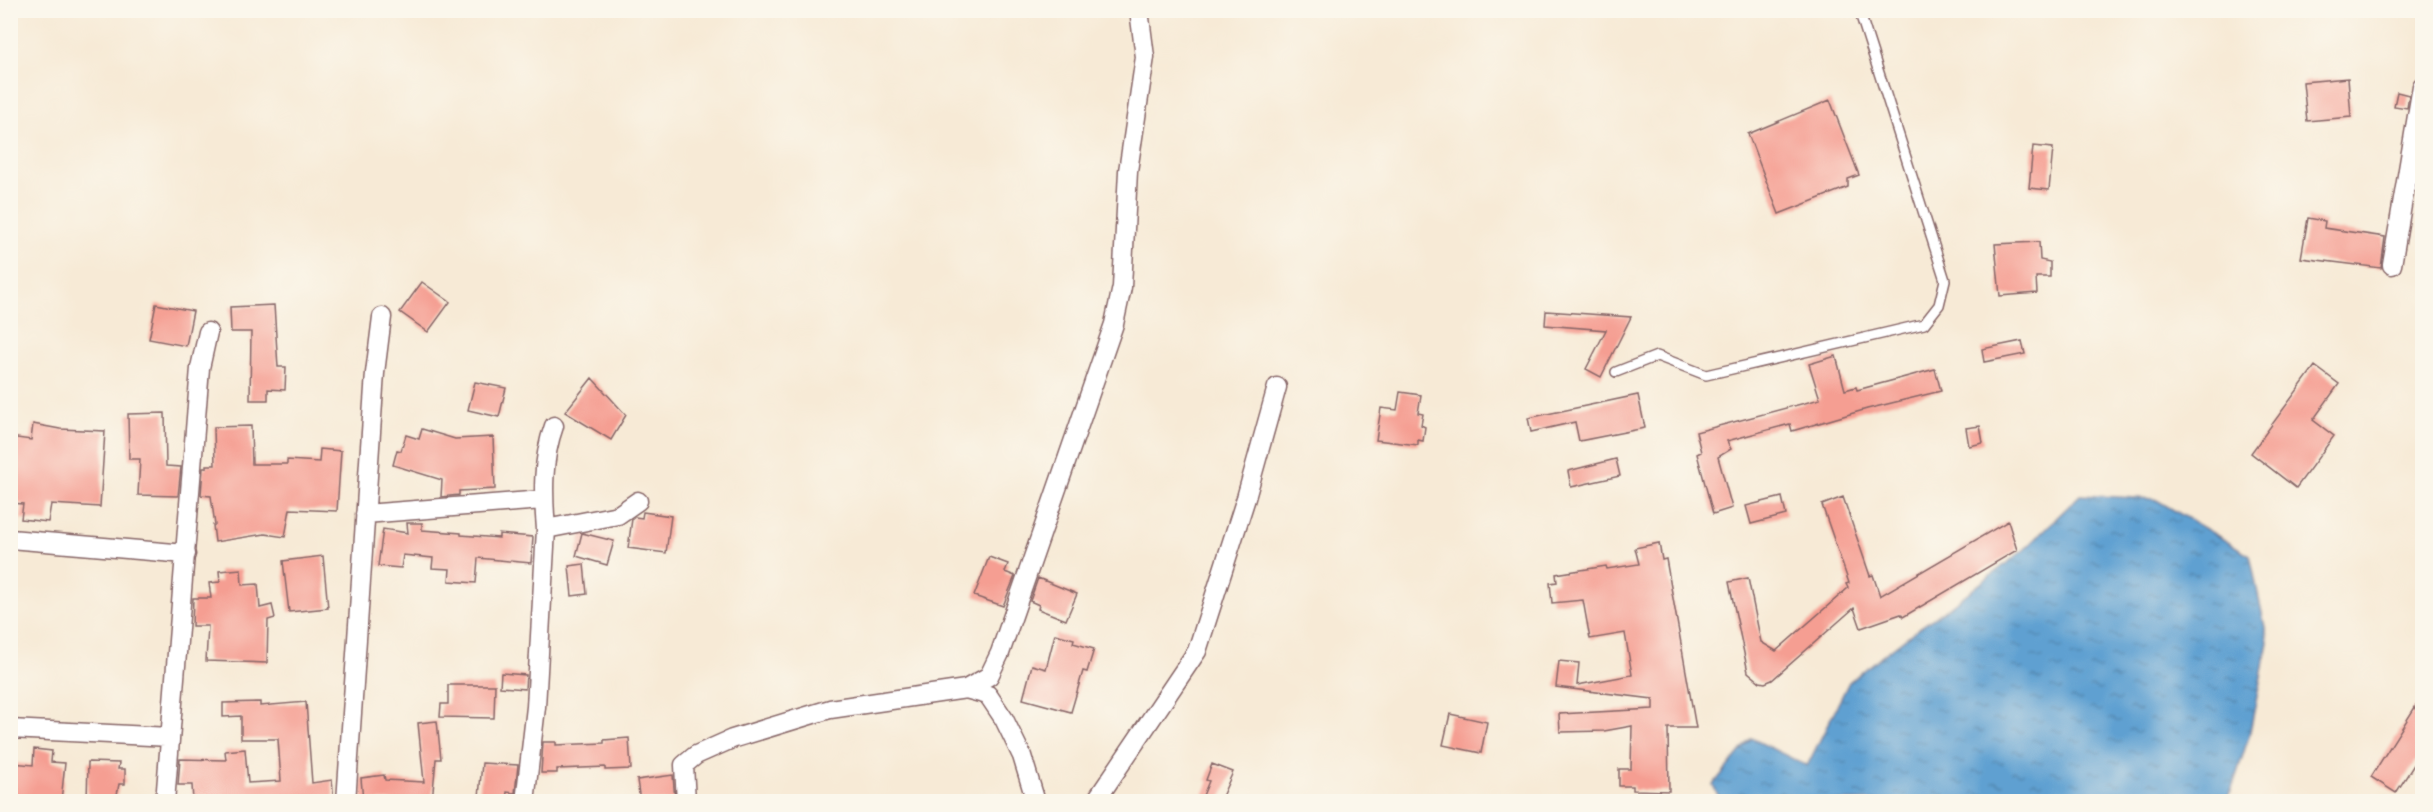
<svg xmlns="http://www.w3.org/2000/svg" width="2433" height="812" viewBox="0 0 2433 812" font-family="Vollkorn,serif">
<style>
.water{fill:url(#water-ripples);stroke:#54607e;stroke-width:1.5}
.building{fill:#f59e92}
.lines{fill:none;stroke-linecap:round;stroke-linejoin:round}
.service-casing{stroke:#876667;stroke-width:12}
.minor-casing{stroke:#876667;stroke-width:21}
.service{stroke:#fff;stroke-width:9}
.minor{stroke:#fff;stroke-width:18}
</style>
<defs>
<pattern id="water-ripples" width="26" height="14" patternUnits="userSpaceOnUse" patternTransform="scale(1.5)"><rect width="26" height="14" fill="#5ea0d1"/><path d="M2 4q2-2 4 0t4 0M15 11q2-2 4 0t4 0" fill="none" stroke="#5082aa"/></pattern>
</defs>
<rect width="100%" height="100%" fill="#fbf7ec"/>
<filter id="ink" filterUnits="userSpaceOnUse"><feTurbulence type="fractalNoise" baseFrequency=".0167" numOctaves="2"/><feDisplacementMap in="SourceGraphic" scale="12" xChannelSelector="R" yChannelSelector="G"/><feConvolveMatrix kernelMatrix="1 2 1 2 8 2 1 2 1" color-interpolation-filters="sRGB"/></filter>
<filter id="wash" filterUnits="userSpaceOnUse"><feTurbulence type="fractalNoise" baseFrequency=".008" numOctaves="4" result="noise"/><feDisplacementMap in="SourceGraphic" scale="24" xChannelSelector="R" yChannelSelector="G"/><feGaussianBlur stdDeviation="1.35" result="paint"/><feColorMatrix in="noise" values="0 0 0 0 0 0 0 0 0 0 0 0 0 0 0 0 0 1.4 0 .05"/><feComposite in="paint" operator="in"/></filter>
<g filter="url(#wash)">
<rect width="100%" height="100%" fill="#f7ead6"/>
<!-- water -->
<path class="water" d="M 2080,495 L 2155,499 L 2250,555 L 2268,642 L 2249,736 L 2228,801 L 1721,801 L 1713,785 L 1751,738 L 1807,766 L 1849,682 L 1912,633 L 1948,608 L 2024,550 Z"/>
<g id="blocks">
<!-- building -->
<path class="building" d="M 2348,78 L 2351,117 L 2307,121 L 2303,82 Z
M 2397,92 L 2409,95 L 2407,108 L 2394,106 Z
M 1830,100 L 1859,175 L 1848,179 L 1848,187 L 1779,214 L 1748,134 Z
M 2033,146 L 2053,148 L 2049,190 L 2029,188 Z
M 2308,218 L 2325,221 L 2324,228 L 2385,237 L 2381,268 L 2301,258 Z
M 2039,242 L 2040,260 L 2050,262 L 2050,277 L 2036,277 L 2037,293 L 2000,296 L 1995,244 Z
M 422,282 L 450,302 L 428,332 L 400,312 Z
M 156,304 L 193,311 L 186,346 L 149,339 Z
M 274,305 L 278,367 L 286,367 L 285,390 L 268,389 L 268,400 L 250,400 L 251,332 L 231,332 L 230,307 Z
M 1546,311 L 1631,317 L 1601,377 L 1586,369 L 1606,330 L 1545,325 Z
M 2022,341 L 2025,354 L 1984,362 L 1982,349 Z
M 1836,356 L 1845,390 L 1856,387 L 1857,390 L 1935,369 L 1941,391 L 1867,409 L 1792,431 L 1790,424 L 1727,441 L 1731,449 L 1718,457 L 1732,508 L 1713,514 L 1697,454 L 1701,452 L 1696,432 L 1820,399 L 1809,364 Z
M 2315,366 L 2339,384 L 2313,420 L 2334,436 L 2296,488 L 2251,453 Z
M 592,378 L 626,415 L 611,440 L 565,412 Z
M 475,382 L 506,388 L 499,417 L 468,410 Z
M 1400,392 L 1421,395 L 1418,413 L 1423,414 L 1421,425 L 1425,427 L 1423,441 L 1418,440 L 1418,445 L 1376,440 L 1381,408 L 1397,410 Z
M 1638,395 L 1645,428 L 1579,441 L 1575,422 L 1531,432 L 1528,418 Z
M 165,413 L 166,466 L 181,467 L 178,496 L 138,495 L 140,459 L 129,459 L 128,414 Z
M 33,424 L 60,429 L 105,431 L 100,507 L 51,504 L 48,522 L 21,519 L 23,504 L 10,503 L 10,437 L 31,440 Z
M 251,426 L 252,464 L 287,464 L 287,460 L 319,462 L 320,449 L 341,451 L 337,511 L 290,509 L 285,537 L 265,534 L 215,542 L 213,525 L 215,525 L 211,496 L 201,495 L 203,468 L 206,468 L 206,465 L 215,465 L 214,427 Z
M 1980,426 L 1983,443 L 1969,446 L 1966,428 Z
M 422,429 L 455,439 L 493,437 L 495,489 L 459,491 L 459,495 L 441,497 L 442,480 L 393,465 L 397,450 L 401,451 L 406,435 L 419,439 Z
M 1616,459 L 1620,476 L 1571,487 L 1568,471 Z
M 1782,497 L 1786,515 L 1751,524 L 1746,506 Z
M 1843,497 L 1870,576 L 1873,575 L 1880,596 L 2008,521 L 2017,550 L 1903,617 L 1901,614 L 1861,628 L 1854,608 L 1772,680 L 1765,683 L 1760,682 L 1748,672 L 1729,582 L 1748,578 L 1761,642 L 1776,651 L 1848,588 L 1846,584 L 1849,583 L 1822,505 Z
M 643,512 L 671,516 L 666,553 L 628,548 L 632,519 L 635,517 L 642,518 Z
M 407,523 L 422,523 L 422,530 L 461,533 L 461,535 L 499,538 L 499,534 L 533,537 L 531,563 L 478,558 L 476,583 L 449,581 L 450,569 L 432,568 L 433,558 L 403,555 L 401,568 L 378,566 L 383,529 L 408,533 Z
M 582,533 L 614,541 L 607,565 L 576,556 Z
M 1659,543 L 1662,560 L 1666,559 L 1696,728 L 1668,728 L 1669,791 L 1633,790 L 1633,786 L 1619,786 L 1619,769 L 1631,769 L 1632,726 L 1604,731 L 1560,732 L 1559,714 L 1653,709 L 1653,699 L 1556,687 L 1559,661 L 1579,663 L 1577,685 L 1632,675 L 1625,633 L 1590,639 L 1583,600 L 1552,603 L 1550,583 L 1557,582 L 1556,574 L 1606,566 L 1607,569 L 1639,564 L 1635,548 Z
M 323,556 L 328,608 L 289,612 L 283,561 Z
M 989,557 L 1008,564 L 1005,572 L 1015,576 L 1003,606 L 974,596 Z
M 584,564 L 587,594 L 572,596 L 569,566 Z
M 241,569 L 242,585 L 258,584 L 260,608 L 272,605 L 275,618 L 268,620 L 267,663 L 206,661 L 208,626 L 192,626 L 193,598 L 211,598 L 209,583 L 220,582 L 219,571 Z
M 1038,578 L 1077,594 L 1066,620 L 1038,609 L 1039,605 L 1030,601 Z
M 1055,634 L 1074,639 L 1073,643 L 1094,649 L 1087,672 L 1083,671 L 1071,712 L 1023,699 L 1032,665 L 1046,669 Z
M 501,673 L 526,675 L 525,689 L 500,687 Z
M 448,685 L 495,685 L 494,718 L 440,717 L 441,704 L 448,704 Z
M 2422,696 L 2422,752 L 2396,793 L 2371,777 Z
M 260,702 L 260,706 L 306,702 L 312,783 L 332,780 L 334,801 L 193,801 L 192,785 L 178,785 L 180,759 L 226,760 L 225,751 L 245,749 L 248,783 L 281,781 L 278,739 L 241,739 L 241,716 L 223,717 L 223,703 Z
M 1450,714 L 1487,722 L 1481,753 L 1443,745 Z
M 437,721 L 441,759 L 436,759 L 432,801 L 363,801 L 361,778 L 384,775 L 385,780 L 424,782 L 418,723 Z
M 629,738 L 631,769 L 605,770 L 605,767 L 557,769 L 557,773 L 541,773 L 543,742 L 556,742 L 556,745 L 604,743 L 604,740 Z
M 34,749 L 52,751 L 51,762 L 65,763 L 61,801 L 10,800 L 13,763 L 33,765 Z
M 88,762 L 119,763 L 118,769 L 125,769 L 125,784 L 119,784 L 116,800 L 87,800 Z
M 482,763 L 518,765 L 515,793 L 507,792 L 506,799 L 479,797 Z
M 1212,764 L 1233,772 L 1220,801 L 1211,801 L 1202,798 L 1209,781 L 1206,780 Z
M 673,775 L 675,801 L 640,801 L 637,780 Z"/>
</g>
</g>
<g filter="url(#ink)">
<use href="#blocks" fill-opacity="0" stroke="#876667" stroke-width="1.5"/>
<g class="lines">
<!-- service casing -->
<g class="service-casing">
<path id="service" d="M 1616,372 L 1657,356 L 1706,375 L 1924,324 L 1939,305 L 1945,280 L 1859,10"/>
</g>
<!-- minor casing -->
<g class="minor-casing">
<path id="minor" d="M 2392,265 L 2422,86
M 365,514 L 543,500
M 546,529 L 618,515 L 638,501
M 10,539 L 186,554
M 966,689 L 989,676 L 1000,653 L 1114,324 L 1122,287 L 1128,171 L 1145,57 L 1139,10
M 10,729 L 170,737
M 165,802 L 200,368 L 208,332
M 346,802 L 375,373 L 382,317
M 525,802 L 536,707 L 546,529 C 543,494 542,459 554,426
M 686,802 L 684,765 L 696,755 L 732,739 L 830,709 L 966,689 L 988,695 L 1004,719 L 1022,756 L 1036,802
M 1095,802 L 1197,651 L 1246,498 L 1277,387"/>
</g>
<!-- service -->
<use href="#service" class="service"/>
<!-- minor -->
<use href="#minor" class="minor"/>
</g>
</g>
<!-- margin -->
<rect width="2433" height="812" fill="none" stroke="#fbf7ec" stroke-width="36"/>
</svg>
